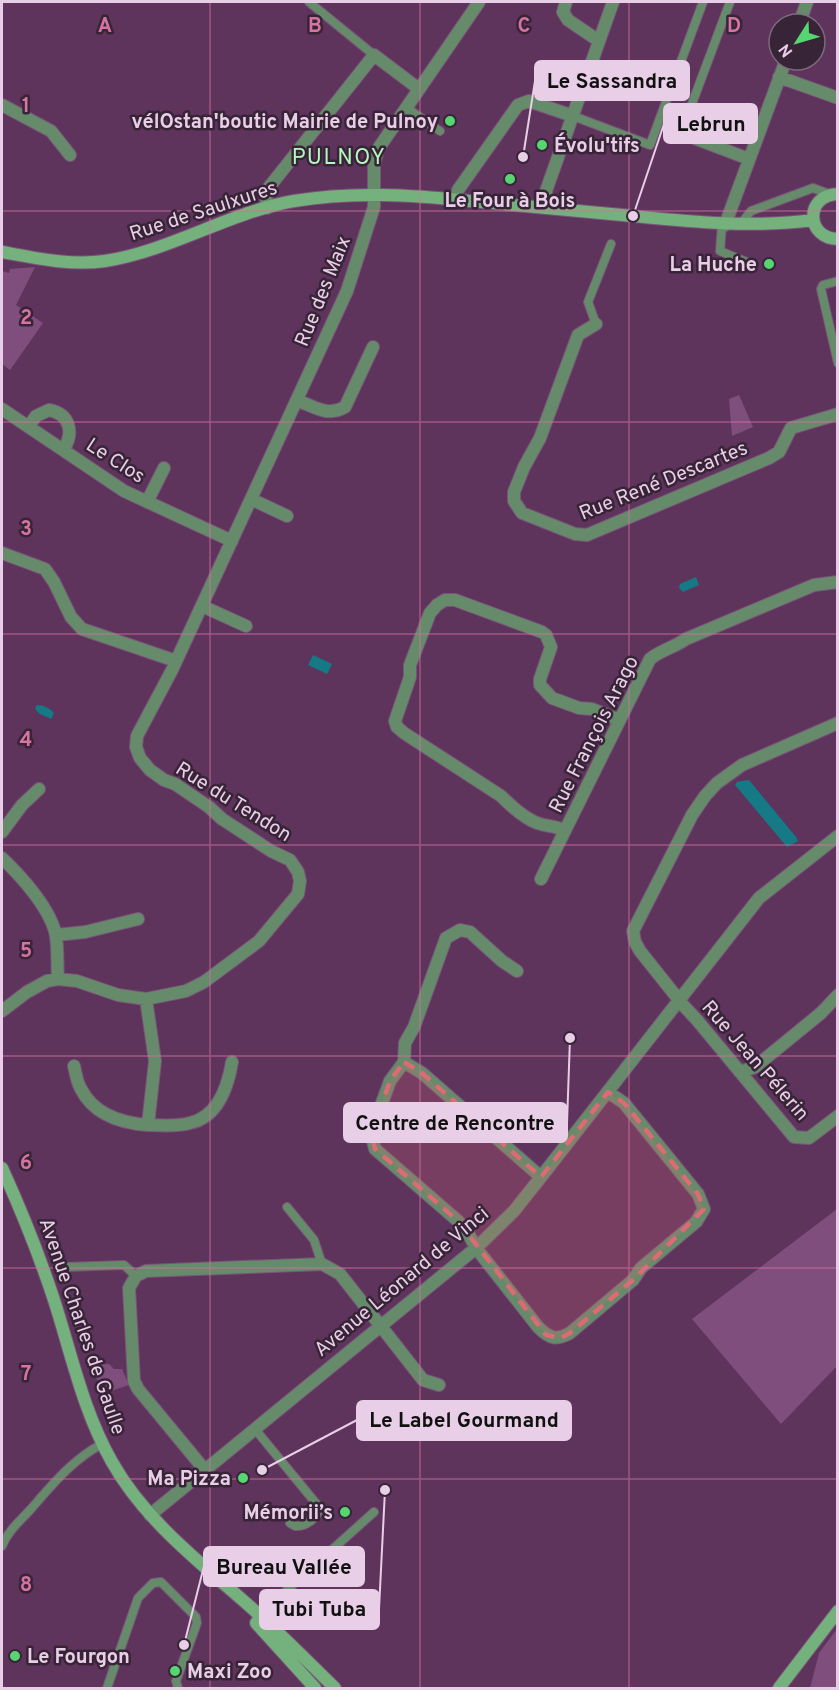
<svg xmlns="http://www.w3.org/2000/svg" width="839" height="1690" viewBox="0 0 839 1690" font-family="Overpass,sans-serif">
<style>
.green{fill:#7f4e7d}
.water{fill:#157a86}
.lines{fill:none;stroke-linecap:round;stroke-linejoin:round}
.lane-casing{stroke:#7a5379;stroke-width:10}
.street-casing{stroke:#7a5379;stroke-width:14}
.secondary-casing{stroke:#7a5379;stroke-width:14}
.lane{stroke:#658b6a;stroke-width:8}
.street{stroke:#658b6a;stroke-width:12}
.secondary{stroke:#74b17d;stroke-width:12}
.marked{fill:#dd6a74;fill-opacity:0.2;stroke:#dd6a74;stroke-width:4.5;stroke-dasharray:12 8;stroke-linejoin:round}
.grid{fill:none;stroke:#d573a1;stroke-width:1.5;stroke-opacity:0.55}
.poi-dot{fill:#56d671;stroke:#382437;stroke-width:2}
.labels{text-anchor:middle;stroke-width:5;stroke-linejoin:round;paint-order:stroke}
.poi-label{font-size:20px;font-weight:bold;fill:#e8cee7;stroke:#382437;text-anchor:end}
.street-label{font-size:20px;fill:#e8cee7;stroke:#382437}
.quarter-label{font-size:22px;letter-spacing:1.5px;fill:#b7f7bf;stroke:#382437}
.grid-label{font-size:20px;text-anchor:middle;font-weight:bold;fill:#d573a1;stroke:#382437;stroke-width:5;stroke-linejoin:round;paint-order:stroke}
.leader{fill:none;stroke:#e8cee7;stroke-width:2}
.callout-dot{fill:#e8cee7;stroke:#382437;stroke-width:2}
.callout{fill:#e8cee7;stroke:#e8cee7;stroke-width:2}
.callout-label{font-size:21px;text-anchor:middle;font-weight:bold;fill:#111}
</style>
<rect width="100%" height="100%" fill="#5e345d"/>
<!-- green -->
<path class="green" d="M 35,267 L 16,305 L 43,323 L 10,370 L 2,364 L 2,271 L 9,273 L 10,269 Z
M 739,395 L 753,427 L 732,436 L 729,399 Z
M 837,1209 L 837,1366 L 781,1424 L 692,1319 Z
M 109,1364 L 114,1369 L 122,1369 L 129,1385 L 102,1394 L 92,1365 Z
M 837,1629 L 837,1688 L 810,1688 L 819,1653 Z"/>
<!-- water -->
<path class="water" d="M 696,577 L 699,585 L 683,592 L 679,588 L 680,584 Z
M 313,655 L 332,664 L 327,674 L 308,665 Z
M 37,705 C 43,705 50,708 54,713 L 51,719 L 40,714 L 35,709 Z
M 749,780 L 796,837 L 798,841 L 787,847 L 735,785 L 737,782 Z"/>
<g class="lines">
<!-- lane casing -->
<g class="lane-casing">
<path id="lane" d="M 309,2 L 374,55
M 407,108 L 440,131
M 573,116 L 650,145 L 703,2
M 681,133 L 730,2
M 722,225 L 720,251 L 749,263
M 740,225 L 751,211 L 813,188 L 829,194
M 838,281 L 823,285 L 821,289 L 838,363
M 596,324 L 588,302 L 611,244
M 287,1207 L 314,1240 L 322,1264
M 64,1267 L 124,1265 L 136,1276
M 254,1428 L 319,1507 C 319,1518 305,1527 295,1526 L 290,1523
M 2,1546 C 8,1531 19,1522 30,1510 C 52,1485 73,1459 102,1444
M 256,1618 L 374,1512
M 107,1688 L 138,1598 L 153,1583 L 161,1582 L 196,1617 L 197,1623 L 176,1681 L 178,1688"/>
</g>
<!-- street casing -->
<g class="street-casing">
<path id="street" d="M 566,2 L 563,12 L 568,20 L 599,41
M 799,24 L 807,2
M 779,77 L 838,98
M 2,105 L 51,131 L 70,155
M 673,130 L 749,159
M 456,199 L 458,190 L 518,105 L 529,101 L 573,116
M 267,208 L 266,191 L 374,55 L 419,89
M 547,208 L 546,191 L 613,2
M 725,225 L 786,60
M 596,324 L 578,335 L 540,438 L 524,467 L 514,492 L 514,501 L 522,513 L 575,534 L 587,535 L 769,458 L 779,452 L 791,428 L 838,414
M 297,400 C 314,407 328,417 345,407 L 373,347
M 2,409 L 124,491 L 232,541
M 29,426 L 36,416 L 49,410 C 70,414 74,432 64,449
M 251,499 L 287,516
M 147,502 L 164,468
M 2,553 L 45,569 L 54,582 L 71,617 L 82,629 L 176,661
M 202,606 L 246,626
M 838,723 L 742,765 L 717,783 L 705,796 L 692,815 L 633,931 L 635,942 L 640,951 L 683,1005 L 697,1020 L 794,1137 L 809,1138 L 838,1116
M 565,831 C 554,825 547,827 537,823 C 524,818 510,805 501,796 L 404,733 L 397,727 L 395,721 L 410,677 L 410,665 L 430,613 L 437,605 L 445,600 L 455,600 L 542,632 L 546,635 L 551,647 L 540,679 L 540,685 L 552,698 L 579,708 L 592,709 L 619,720
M 2,832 L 22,805 L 39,789
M 2,858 C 21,876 51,909 56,936 C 58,950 57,965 58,979
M 541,879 L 650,659 C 661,650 675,647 686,639 L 814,585 L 838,582
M 56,935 L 85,932 L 138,919
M 517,971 L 502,961 L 470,932 L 460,930 L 446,938 L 414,1027 L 405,1043 L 404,1062 L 390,1081 L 371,1133 L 375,1149 L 458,1221 L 468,1233 L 476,1248 L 538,1327 C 549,1338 556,1341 570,1333 L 633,1280 L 641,1268 L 696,1222 L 704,1209 L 698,1194 L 624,1103 L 608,1092
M 2,1011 L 27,992 L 47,981 L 58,979 L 77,981 L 118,995 L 146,999 L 186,991 L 204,982 L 259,941 L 298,894 L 300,881 L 298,872 L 290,860 L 271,851 L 222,819 L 209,807 L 175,784 L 164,780 L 150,770 L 140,758 L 136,747 L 137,736 L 172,670 L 347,291 L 374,207 L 374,166 L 378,149 L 479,2
M 404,1062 L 422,1073 L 541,1177
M 74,1066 C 76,1074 77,1083 81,1089 C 94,1115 121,1123 148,1125 L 155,1061 L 146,999
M 740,1072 L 755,1067 L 821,1013 L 838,995
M 148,1125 C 162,1125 176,1127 190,1123 C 218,1117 228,1086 232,1062
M 204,1469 L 138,1389 L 134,1381 L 129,1288 L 136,1276 L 146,1271 L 322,1264 L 340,1274 L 423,1380 L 439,1385
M 150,1515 L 476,1248 L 514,1211 L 541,1177 L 759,898 L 838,836"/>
</g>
<!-- secondary casing -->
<g class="secondary-casing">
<path id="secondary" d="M 838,194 C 804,195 806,239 838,239
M 2,252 C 35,258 71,266 105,261 C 170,251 230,212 294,201 C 353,191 412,195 470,201 C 524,206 578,211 633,216 C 693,222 752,228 813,220
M 2,1168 C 22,1212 40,1257 55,1303 C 72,1357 84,1413 112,1462 C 144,1519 198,1561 246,1603 C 277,1630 306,1660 335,1688
M 256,1623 L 315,1688
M 779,1688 L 838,1611"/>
</g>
<!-- lane -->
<use href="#lane" class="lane"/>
<!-- street -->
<use href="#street" class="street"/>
<!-- secondary -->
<use href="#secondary" class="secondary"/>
</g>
<!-- marked area -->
<path class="marked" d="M 404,1062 L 422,1073 L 541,1177 L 608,1092 L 624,1103 L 698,1194 L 704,1209 L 633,1280 L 570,1333 L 561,1338 L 546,1335 L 458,1221 L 375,1149 L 371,1133 L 390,1081 Z"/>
<!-- grid -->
<path class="grid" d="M 210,2 L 210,1688M 420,2 L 420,1688M 629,2 L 629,1688M 2,211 L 838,211M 2,422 L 838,422M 2,634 L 838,634M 2,845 L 838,845M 2,1056 L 838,1056M 2,1268 L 838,1268M 2,1479 L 838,1479"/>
<!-- markers -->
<g class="poi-dot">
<circle cx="450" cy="121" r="6"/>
<circle cx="542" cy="145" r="6"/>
<circle cx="510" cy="179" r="6"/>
<circle cx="769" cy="264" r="6"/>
<circle cx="243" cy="1478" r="6"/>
<circle cx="345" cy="1512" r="6"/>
<circle cx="15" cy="1656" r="6"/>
<circle cx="175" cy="1671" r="6"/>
</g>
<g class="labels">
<!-- poi labels -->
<g class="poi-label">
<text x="438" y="128">vélOstan'boutic Mairie de Pulnoy</text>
<text x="554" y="152" text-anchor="start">Évolu'tifs</text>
<text x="510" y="207" text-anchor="middle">Le Four à Bois</text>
<text x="757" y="271">La Huche</text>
<text x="231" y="1485">Ma Pizza</text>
<text x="333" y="1519">Mémorii’s</text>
<text x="27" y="1663" text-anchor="start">Le Fourgon</text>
<text x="187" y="1678" text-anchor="start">Maxi Zoo</text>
</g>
<!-- street labels -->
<g class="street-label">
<text transform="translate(203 210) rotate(-18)" y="7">Rue de Saulxures</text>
<text transform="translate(322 291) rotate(-68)" y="7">Rue des Maix</text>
<text transform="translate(116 460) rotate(33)" y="7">Le Clos</text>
<text transform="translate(663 480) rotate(-22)" y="7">Rue René Descartes</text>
<text transform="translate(593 734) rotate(-63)" y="7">Rue François Arago</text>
<text transform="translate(234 801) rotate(32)" y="7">Rue du Tendon</text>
<text transform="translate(756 1060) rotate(49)" y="7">Rue Jean Pélerin</text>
<text transform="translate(401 1281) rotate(-40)" y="7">Avenue Léonard de Vinci</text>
<text transform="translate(83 1326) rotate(71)" y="7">Avenue Charles de Gaulle</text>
</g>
<!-- quarter labels -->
<g class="quarter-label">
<text x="339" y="164">PULNOY</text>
</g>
</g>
<g class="grid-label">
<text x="105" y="32">A</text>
<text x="315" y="32">B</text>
<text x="524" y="32">C</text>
<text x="734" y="32">D</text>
<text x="26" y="112">1</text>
<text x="26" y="324">2</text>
<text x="26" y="535">3</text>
<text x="26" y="746">4</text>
<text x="26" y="957">5</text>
<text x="26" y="1169">6</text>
<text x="26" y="1380">7</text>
<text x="26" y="1591">8</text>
</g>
<!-- callouts -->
<path class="leader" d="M523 157L535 81M633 216L664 124M570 1038L567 1123M262 1470L357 1420M184 1645L204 1566M385 1490L379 1609"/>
<g class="callout-dot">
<circle cx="523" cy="157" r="6"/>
<circle cx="633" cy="216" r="6"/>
<circle cx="570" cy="1038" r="6"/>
<circle cx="262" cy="1470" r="6"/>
<circle cx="184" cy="1645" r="6"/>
<circle cx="385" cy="1490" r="6"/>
</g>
<g class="callout">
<rect x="535" y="61" width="154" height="39" rx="6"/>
<rect x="664" y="104" width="93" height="39" rx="6"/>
<rect x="344" y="1103" width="223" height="39" rx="6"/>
<rect x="357" y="1401" width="214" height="39" rx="6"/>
<rect x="204" y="1547" width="160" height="39" rx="6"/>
<rect x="260" y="1590" width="119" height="39" rx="6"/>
</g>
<g class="callout-label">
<text x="612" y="88">Le Sassandra</text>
<text x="711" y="131">Lebrun</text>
<text x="455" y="1130">Centre de Rencontre</text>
<text x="464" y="1427">Le Label Gourmand</text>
<text x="284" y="1574">Bureau Vallée</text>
<text x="319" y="1616">Tubi Tuba</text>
</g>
<!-- border -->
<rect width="839" height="1690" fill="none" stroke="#e8cee7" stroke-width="6"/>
<!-- north arrow -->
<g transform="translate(797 42) rotate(233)"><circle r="28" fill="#382437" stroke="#7e687d" stroke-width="1.5"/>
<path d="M0-4.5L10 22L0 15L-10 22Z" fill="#56d671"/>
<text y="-9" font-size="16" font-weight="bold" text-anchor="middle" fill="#e8cee7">N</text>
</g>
</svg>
